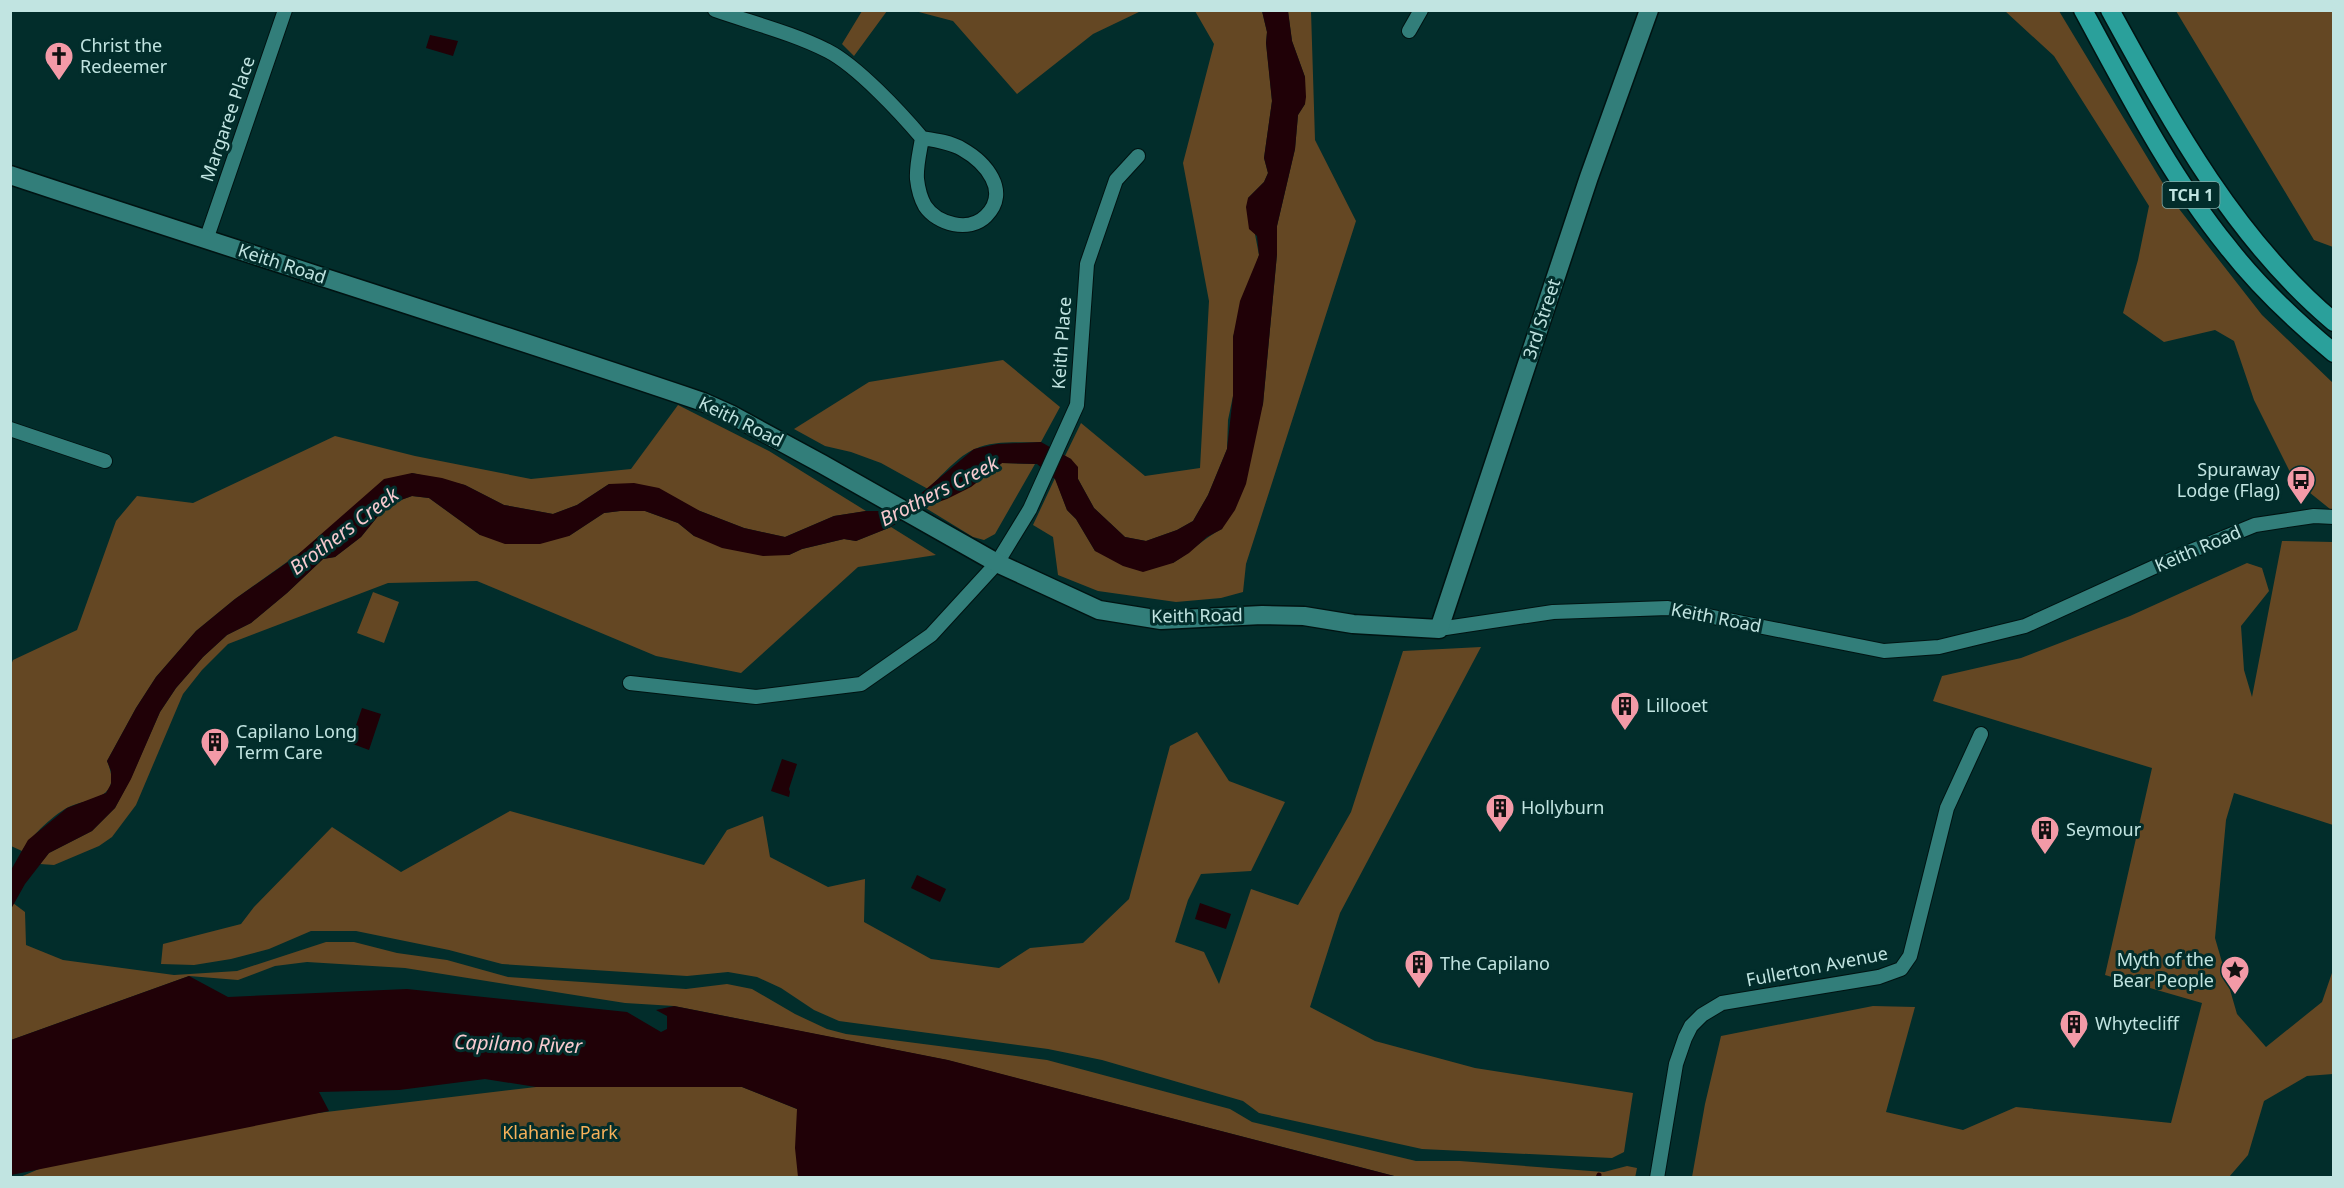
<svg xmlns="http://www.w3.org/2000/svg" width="2344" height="1188" viewBox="0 0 2344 1188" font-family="'Noto Sans',sans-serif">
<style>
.green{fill:#644723}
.water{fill:#200107}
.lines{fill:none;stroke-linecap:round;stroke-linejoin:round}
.stream{stroke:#200107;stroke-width:5}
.street-casing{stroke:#001312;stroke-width:16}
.secondary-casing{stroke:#001312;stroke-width:21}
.highway-casing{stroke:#001312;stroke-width:21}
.street{stroke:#327e7a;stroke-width:14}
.secondary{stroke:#327e7a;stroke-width:18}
.highway{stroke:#2aa09b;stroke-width:18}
.labels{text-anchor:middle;stroke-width:6;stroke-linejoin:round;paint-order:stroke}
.shield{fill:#022d2b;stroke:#88adaa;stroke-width:1.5}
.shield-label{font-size:16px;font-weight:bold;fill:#c1e4e1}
.poi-label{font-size:18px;fill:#c1e4e1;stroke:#022d2b;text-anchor:start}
.street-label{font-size:18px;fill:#c1e4e1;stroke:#022d2b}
.park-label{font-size:18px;fill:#f6b15a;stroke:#022d2b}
.water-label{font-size:20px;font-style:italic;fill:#f7cacf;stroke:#022d2b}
</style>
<rect width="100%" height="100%" fill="#022d2b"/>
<!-- green -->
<path class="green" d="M 862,11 L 887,11 L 854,56 L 842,44 Z
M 915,11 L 1141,11 L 1093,34 L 1017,94 L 953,21 Z
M 1195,11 L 1262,11 L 1267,32 L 1266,43 L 1272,101 L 1264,158 L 1268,173 L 1264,182 L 1248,198 L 1259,255 L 1233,337 L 1233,396 L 1228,420 L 1227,449 L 1208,495 L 1193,521 L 1177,530 L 1146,541 L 1125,537 L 1094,508 L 1078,479 L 1071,459 L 1065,456 L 1081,423 L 1145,476 L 1200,468 L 1209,301 L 1183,163 L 1214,44 Z
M 1288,11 L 1311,11 L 1315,140 L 1356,221 L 1246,564 L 1243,592 L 1221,598 L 1176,602 L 1098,591 L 1058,575 L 1053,537 L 1033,525 L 1055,478 L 1067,510 L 1076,519 L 1095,551 L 1173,563 C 1191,552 1204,538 1222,529 L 1263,404 L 1277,254 L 1277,226 L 1295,149 L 1298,115 L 1305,104 L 1305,77 L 1292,41 Z
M 2005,11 L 2059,11 L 2176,205 L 2262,315 L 2333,383 L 2333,509 L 2330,509 L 2294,480 L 2254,400 L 2234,341 L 2215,330 L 2164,342 L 2123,313 L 2138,260 L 2149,206 L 2054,56 Z
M 2176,11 L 2333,11 L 2333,247 L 2314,240 Z
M 1003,360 L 1060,407 L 1041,442 C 1020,443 993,440 975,449 C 959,455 940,477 928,489 L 881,463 L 851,452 L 825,446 L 794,429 L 869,382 Z
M 678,405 L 769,451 L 866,511 L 834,516 L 785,537 L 744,528 L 700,511 L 609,484 L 577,505 L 553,514 L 504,505 L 465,485 L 412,473 L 235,599 L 196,631 L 156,677 L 136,708 L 107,761 C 111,771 115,783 106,792 C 99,799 81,802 71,806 C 56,812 30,837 22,851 L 11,846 L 11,665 L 13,660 L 77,630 L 116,521 L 137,496 L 193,503 L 335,436 L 415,456 L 531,479 L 631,469 Z
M 1002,463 L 1035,464 L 995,534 L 984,540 L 973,537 L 924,507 C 954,497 977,482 1002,463 Z
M 412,496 L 429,498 L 480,535 L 569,536 L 604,513 L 620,511 L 645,511 L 678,523 L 694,536 L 789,555 L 802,549 L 844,539 L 856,541 L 891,527 L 936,555 L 858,567 L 741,673 L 656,656 L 477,581 L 388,583 L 228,644 L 202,670 L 183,694 L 136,805 L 112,837 L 99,846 L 54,865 L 40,864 L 49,853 L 92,831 L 115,808 L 131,778 L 160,712 L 176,688 L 203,657 L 227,635 L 251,623 L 287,593 L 323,559 L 335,557 L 361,537 L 387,505 Z
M 2282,541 L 2333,542 L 2333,825 L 2234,793 L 2226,820 L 2215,938 L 2237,1014 L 2266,1047 L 2322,1002 L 2333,970 L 2333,1074 L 2307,1076 L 2264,1101 L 2248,1155 L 2229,1177 L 1692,1177 L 1705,1104 L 1721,1036 L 1873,1006 L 1915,1007 L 1886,1112 L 1963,1130 L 2016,1107 L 2171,1123 L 2202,1003 L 2105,975 L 2152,768 L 1933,701 L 1942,676 L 2021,658 L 2130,616 L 2247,563 L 2262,568 L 2269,591 L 2241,626 L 2244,670 L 2252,697 Z
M 373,592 L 399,602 L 384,643 L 357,633 Z
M 1481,647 L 1340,913 L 1310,1007 L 1375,1041 L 1475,1068 L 1633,1093 L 1624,1152 L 1612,1158 L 1422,1149 L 1259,1113 L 1243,1101 L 1102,1060 L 1048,1049 L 839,1021 L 814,1010 L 781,988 L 757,977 L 728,972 L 687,976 L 502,964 L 449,950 L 356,931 L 311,931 L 269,949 L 231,959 L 194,965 L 161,964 L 163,944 L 241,924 L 254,907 L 332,827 L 401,872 L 510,811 L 704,865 L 727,830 L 763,816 L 770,857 L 828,887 L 865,879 L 864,922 L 931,959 L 999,968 L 1030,948 L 1083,943 L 1129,899 L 1170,746 L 1197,732 L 1229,781 L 1285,802 L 1251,871 L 1201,874 L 1188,900 L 1175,942 L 1204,952 L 1219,984 L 1251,889 L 1298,905 L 1351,812 L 1403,651 Z
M 13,903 L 25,912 L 26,945 L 63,960 L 174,975 L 237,971 L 326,942 L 354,942 L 397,953 L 447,960 L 508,977 L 686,989 L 727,984 L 752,989 L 795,1014 L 827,1029 L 846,1034 L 1047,1060 L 1230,1109 L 1252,1122 L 1416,1161 L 1460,1161 L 1604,1172 L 1627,1166 L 1637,1168 L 1635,1178 L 1398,1177 L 947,1060 L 674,1006 L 625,1003 L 405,968 L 307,962 L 275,966 L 238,980 L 189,976 L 11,1040 L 10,909 Z
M 536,1087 L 742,1087 L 797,1109 L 853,1178 L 18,1178 L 67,1157 L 276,1118 Z"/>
<!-- water -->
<path class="water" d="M 1262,11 L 1288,11 L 1292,41 L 1305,77 L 1306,97 L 1305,104 L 1298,115 L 1295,149 L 1277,226 L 1277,254 L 1263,404 L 1246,484 L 1235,510 L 1222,529 L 1207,537 L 1189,553 L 1173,563 L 1143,572 L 1123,566 L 1095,551 L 1076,519 L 1067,510 L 1055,479 L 1037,464 L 1002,463 L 971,487 L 947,499 L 921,508 L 891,527 L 856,541 L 844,539 L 802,549 L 789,555 L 763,556 L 722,548 L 694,536 L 678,523 L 645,511 L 620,511 L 604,513 L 569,536 L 540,544 L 505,544 L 480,535 L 429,498 L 412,496 L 387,505 L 361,537 L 335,557 L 323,559 L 287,593 L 251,623 L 227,635 L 203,657 L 176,688 L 160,712 L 131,779 L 115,808 L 92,831 L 49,853 L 25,884 L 11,909 L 11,870 L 28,840 L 67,808 L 106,793 L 111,784 L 111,771 L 107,761 L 136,708 L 156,677 L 196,631 L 235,599 L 295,557 L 384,479 L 412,473 L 442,478 L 465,485 L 504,505 L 553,514 L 577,505 L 609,484 L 634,483 L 659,488 L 700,511 L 744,528 L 785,537 L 834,516 L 866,511 L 889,511 L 913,500 L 974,449 L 997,444 L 1041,442 L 1071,459 L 1078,467 L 1078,479 L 1094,508 L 1125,537 L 1146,541 L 1177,530 L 1193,521 L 1208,495 L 1227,449 L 1233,396 L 1233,337 L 1240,301 L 1259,255 L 1257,236 L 1249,229 L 1246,207 L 1248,198 L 1264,182 L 1268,173 L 1264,158 L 1272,101 L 1266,43 L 1267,32 Z
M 430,35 L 458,41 L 453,56 L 426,48 Z
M 362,708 L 381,714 L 369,750 L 350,743 Z
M 782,759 L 797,764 L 789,789 L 790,792 L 789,797 L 771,791 Z
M 917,875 L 946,889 L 940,902 L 911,888 Z
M 1200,903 L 1231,914 L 1226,929 L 1195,919 Z
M 189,976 L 228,997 L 407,989 L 627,1012 L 661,1032 L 667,1029 L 667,1016 L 656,1010 L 674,1006 L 948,1060 L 1398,1177 L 798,1177 L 795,1148 L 797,1109 L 742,1087 L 536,1087 L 485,1079 L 399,1090 L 319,1092 L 329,1111 L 11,1175 L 11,1040 Z"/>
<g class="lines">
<!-- stream -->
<path class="stream" d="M 1598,1178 L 1599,1175"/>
<!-- street casing -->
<g class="street-casing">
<path id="street" d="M 715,10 C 752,23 793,33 828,51 C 857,66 900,112 922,138
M 1409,31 L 1421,10
M 922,138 C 935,140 950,142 962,149 C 985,162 1011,191 986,216 C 969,233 937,224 925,206 C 921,199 918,188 917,179 C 916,166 920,151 922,138 Z
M 206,240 L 285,10
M 10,429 L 105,461
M 1439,629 L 1553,612 L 1668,608 L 1884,651 L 1939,647 L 2025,626 L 2174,558 L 2255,525 L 2314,516 L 2334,517
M 630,683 L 756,697 L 861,684 L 931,635 L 997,563 L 1030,509 L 1077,405 L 1087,264 L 1116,180 L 1138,156
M 1657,1178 L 1676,1064 L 1685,1038 L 1691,1026 L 1702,1015 L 1722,1003 L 1879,977 L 1901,969 L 1910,956 L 1947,808 L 1981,734"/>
</g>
<!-- secondary casing -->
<g class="secondary-casing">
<path id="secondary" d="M 10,175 C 241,252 473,324 703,402 L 730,414 L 822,464 L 997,563 L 1099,610 L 1161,620 L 1262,615 L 1304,616 L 1353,624 L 1439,629 L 1589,177 L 1649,10"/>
</g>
<!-- highway casing -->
<g class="highway-casing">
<path id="highway" d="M 2083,10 C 2127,91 2169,174 2227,246 C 2258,286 2294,320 2334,353
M 2110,10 C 2172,123 2234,238 2334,322"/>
</g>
<!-- street -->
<use href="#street" class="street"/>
<!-- secondary -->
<use href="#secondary" class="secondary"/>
<!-- highway -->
<use href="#highway" class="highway"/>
</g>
<!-- icons -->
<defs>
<g id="church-pin" transform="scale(1.5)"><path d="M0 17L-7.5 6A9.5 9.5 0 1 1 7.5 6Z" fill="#f39aa7" stroke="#022d2b"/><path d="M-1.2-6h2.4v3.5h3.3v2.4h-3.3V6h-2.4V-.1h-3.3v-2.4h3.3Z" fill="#111"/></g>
<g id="bus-pin" transform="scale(1.5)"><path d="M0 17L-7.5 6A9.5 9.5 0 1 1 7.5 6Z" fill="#f39aa7" stroke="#022d2b"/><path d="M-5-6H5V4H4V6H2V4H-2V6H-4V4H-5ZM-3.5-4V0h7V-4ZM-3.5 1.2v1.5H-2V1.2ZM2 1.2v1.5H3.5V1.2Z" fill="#111"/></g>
<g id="building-pin" transform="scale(1.5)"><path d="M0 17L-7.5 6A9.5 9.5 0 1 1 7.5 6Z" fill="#f39aa7" stroke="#022d2b"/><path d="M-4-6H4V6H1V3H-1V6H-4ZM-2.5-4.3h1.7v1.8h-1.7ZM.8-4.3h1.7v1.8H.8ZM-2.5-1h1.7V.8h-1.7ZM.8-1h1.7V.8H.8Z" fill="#111"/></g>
<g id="sight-pin" transform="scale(1.5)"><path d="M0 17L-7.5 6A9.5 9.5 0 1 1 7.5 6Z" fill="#f39aa7" stroke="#022d2b"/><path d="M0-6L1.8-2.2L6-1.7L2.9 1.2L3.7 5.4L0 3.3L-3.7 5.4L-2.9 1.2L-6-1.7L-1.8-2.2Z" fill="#111"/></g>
</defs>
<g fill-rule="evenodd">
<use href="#church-pin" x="59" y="56"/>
<use href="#bus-pin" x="2301" y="480"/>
<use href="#building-pin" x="1625" y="706"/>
<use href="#building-pin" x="215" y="742"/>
<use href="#building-pin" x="1500" y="808"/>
<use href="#building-pin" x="2045" y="830"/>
<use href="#building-pin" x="1419" y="964"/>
<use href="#sight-pin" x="2235" y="970"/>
<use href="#building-pin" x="2074" y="1024"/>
</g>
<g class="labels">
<!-- shield labels -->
<rect class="shield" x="2162.5" y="182" width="57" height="26" rx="4.5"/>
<g class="shield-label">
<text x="2191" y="201">TCH 1</text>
</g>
<!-- poi labels -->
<g class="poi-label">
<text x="80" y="52">Christ the<tspan x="80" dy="21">Redeemer</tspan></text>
<text x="2280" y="476" text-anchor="end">Spuraway<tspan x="2280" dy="21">Lodge (Flag)</tspan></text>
<text x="1646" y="712">Lillooet</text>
<text x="236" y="738">Capilano Long<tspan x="236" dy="21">Term Care</tspan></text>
<text x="1521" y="814">Hollyburn</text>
<text x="2066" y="836">Seymour</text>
<text x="2214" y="966" text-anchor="end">Myth of the<tspan x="2214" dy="21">Bear People</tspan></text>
<text x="1440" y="970">The Capilano</text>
<text x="2095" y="1030">Whytecliff</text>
</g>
<!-- street labels -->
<g class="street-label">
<text transform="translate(228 119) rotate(-71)" y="6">Margaree Place</text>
<text transform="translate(282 264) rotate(18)" y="6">Keith Road</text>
<text transform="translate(1542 319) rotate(-72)" y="6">3rd Street</text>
<text transform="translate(1062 343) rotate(-86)" y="6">Keith Place</text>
<text transform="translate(741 422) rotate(26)" y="6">Keith Road</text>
<text transform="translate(2198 549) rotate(-23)" y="6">Keith Road</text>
<text transform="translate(1197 616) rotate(-1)" y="6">Keith Road</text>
<text transform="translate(1716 618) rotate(11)" y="6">Keith Road</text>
<text transform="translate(1817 967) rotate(-11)" y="6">Fullerton Avenue</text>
</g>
<!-- park labels -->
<g class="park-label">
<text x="560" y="1139">Klahanie Park</text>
</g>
<!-- water labels -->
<g class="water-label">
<text transform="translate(939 491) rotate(-27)" y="7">Brothers Creek</text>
<text transform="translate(344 531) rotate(-37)" y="7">Brothers Creek</text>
<text transform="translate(518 1044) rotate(2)" y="7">Capilano River</text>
</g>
</g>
<!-- border -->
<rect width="2344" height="1188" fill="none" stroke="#c1e4e1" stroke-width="24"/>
</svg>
